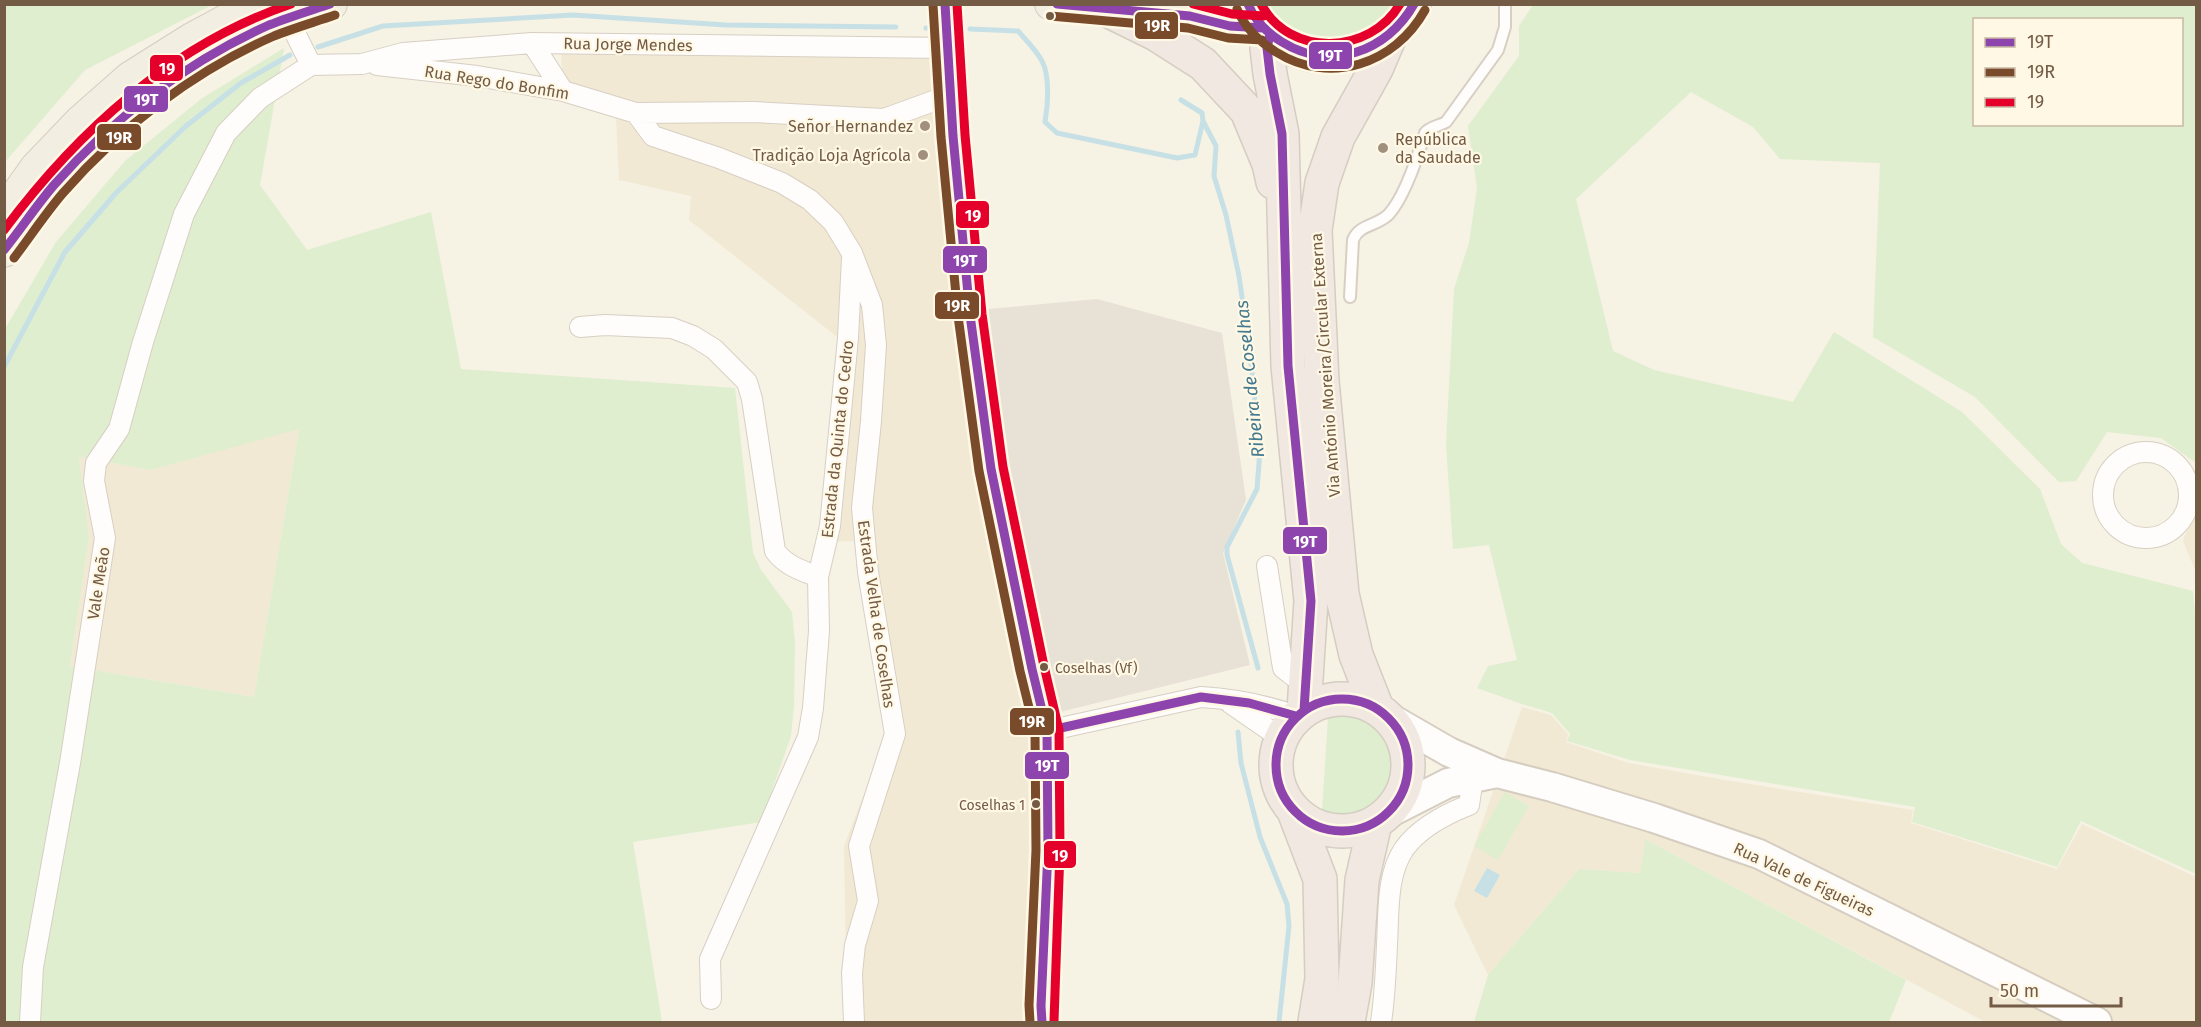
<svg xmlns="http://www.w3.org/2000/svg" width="2201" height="1027" viewBox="0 0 2201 1027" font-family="'Fira Sans',sans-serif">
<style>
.residential{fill:#f2e9d4}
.industrial{fill:#e8e1d5}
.green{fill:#deeece;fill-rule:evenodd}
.water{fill:#c6e0e6}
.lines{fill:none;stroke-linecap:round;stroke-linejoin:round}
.stream{stroke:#c6e0e6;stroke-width:5}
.lane-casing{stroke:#d7cfc3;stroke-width:14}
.street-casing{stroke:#d7cfc3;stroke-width:22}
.secondary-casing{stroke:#d6cdc1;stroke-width:32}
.primary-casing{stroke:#d5cdc2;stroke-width:34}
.highway-casing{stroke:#d5cdc2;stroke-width:36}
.lane{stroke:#fefdfb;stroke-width:10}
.street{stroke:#fefdfb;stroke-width:20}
.secondary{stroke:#fefdfb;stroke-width:28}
.primary{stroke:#f2eee2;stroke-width:32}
.highway{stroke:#f0e8e1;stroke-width:33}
.bus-1-casing{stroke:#fff8e5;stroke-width:14}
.bus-2-casing{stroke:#fff8e5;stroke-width:14}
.bus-3-casing{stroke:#fff8e5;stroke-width:14}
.bus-1{stroke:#8e44ad;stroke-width:9}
.bus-2{stroke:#7a4b2a;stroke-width:9}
.bus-3{stroke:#e4002b;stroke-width:9}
.bus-dot{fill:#735b45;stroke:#fff8e5;stroke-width:2}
.poi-dot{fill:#a1907d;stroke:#fff8e5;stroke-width:2}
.labels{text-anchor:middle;stroke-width:4.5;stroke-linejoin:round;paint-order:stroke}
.bus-label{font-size:14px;fill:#735b45;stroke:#fff8e5;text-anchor:start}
.street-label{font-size:16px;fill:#735b45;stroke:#fff8e5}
.poi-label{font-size:16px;fill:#735b45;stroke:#fff8e5;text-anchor:end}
.water-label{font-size:18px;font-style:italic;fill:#417990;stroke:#fff8e5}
.line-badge{stroke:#fff8e5;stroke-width:2}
.badge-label{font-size:16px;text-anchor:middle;font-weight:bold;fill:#fff}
</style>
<rect width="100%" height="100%" fill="#f6f2e4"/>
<!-- residential -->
<path class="residential" d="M 560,36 L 961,36 L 978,310 L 1063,744 L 1064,784 L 1053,1022 L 847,1022 L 844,846 L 885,739 L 857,541 L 821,542 L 841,340 L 689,220 L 691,196 L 619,180 L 616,116 L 564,99 Z
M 299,428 L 254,697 L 70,666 L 89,537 L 79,457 L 151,470 Z
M 2196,507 L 2196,572 L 2183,541 Z
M 1522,707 L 1551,715 L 1568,734 L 1566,742 L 1629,763 L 1725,780 L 1913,810 L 1911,823 L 2057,869 L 2082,824 L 2196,877 L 2196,1022 L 1985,1022 L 1645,839 L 1640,873 L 1579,869 L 1488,975 L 1454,905 Z"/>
<!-- industrial -->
<path class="industrial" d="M 1097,299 L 1222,333 L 1246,500 L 1223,553 L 1250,665 L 1056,713 L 1011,539 L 978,310 Z"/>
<!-- green -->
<path class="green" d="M 5,4 L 212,4 L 212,5 L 85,70 L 5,162 Z
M 1262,5 L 1399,5 L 1390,19 L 1344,44 L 1293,36 Z
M 1533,5 L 2196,5 L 2196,463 L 2161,438 L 2107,432 L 2076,481 L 2059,482 L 1975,397 L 1873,337 L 1880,163 L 1780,159 L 1753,127 L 1691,92 L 1576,199 L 1613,351 L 1654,370 L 1793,402 L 1834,332 L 1962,412 L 2040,489 L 2061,544 L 2082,563 L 2193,591 L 2196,625 L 2196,874 L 2081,821 L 2057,867 L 1912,822 L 1915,807 L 1630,760 L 1567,741 L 1570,734 L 1552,713 L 1522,704 L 1477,688 L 1488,666 L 1517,660 L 1489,545 L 1453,549 L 1446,444 L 1454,289 L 1469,243 L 1477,188 L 1468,126 L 1519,56 L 1519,26 ZM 1974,20 L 2182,20 L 2182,124 L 1974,124 Z
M 284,48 L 260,185 L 307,250 L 431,212 L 461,369 L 735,388 L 753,553 L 761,570 L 792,612 L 795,643 L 794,704 L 791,736 L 761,822 L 633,842 L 662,1022 L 5,1022 L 5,329 L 56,242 L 125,161 L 201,99 ZM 299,429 L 254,697 L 70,666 L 89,537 L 79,457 L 151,470 Z
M 1340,716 C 1425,719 1402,839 1322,811 L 1328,718 Z
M 1505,792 L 1529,806 L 1498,860 L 1474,846 Z
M 1645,839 L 1906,980 L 1889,1022 L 1474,1022 L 1488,975 L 1579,869 L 1640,873 Z"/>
<!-- water -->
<path class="water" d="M 1487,868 L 1500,875 L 1487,898 L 1474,891 Z"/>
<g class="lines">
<!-- stream -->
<path class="stream" d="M 926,28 L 930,28
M 970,29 L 1018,31 C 1026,40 1036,50 1042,61 C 1050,76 1048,105 1045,122 L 1057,133 L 1177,158 L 1195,155 L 1203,121 L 1202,113 L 1181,100
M 318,47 L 383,26 L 573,15 L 726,25 L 896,27
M 1203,121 L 1216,146 L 1214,176 L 1226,215 L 1239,276 L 1250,354 L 1260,450 L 1257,489 L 1227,547 L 1227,555 L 1258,668
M 4,367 L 65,252 L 116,193 L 186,126 L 241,83 L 290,55
M 1238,732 L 1241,763 L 1260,837 L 1287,904 L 1289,926 L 1279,1022"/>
<!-- lane casing -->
<g class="lane-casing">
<path id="lane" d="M 1350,297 L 1353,240 C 1359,224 1378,226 1389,214 C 1405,196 1418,156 1425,133 C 1429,127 1439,126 1446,122 L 1498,50 L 1505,27 L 1505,4"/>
</g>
<!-- street casing -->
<g class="street-casing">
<path id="street" d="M 294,31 L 311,65
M 532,43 L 563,91
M 311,65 L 362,64 L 403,53 L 532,43 L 946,48
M 377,65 L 477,76 L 563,91 L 636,113 L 754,112 L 884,119 L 950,95
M 636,113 L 653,136 L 719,158 L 782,183 L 810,200 L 833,222 L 852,253 L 872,305 L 876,345 L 871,421 L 862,508 L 868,572 L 895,734 L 859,846 L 868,901 L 855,945 L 852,973 L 854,1022
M 580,327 L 605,325 L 672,328 L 693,336 L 714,349 L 747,382 L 752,399 L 775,551 C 786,566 801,570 818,577
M2103 495a43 43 0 1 1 86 0a43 43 0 1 1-86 0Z
M 1267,566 L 1283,668 L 1305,685
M 1230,703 L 1281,738
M 1047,731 L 1201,697 C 1234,699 1265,705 1296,716
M 711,999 L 710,959 L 808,737 L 813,708 L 819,631 L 818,577 L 830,526 L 848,338 L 852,258
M 30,1022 L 33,967 L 70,763 L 105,538 L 94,481 L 96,463 L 119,429 L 143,342 L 184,214 L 226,133 L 260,98 L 311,65
M 1381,1022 C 1385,996 1386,970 1387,944 C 1389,913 1386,876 1404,849 C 1419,828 1446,814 1469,805 L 1473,778"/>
</g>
<!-- secondary casing -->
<g class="secondary-casing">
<path id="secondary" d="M 945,4 L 953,136 L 970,315 L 991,469 L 1032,669 L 1047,731 L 1048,850 L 1041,1006 L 1042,1022
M 1390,718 L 1449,752 L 1497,773 L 1552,787 L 1654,818 L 1759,854 L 2097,1022
M 1389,813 L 1448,783 L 1497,773"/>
</g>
<!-- primary casing -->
<g class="primary-casing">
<path id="primary" d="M 1051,4 L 1190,16 L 1230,26 L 1263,28
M 4,213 L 36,168 L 80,122 L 130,78 L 192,39 L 257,4
M 4,251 C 22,228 38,203 57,182 C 117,116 188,60 270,25 C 289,17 311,11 331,4"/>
</g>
<!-- highway casing -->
<g class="highway-casing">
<path id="highway" d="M 1248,4 C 1254,21 1267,33 1282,42 C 1287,45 1293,49 1298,51 C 1329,63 1366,54 1391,34 C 1401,27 1408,15 1414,4
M 1107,10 L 1156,34 L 1203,64 L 1247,111 L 1269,164 L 1273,182
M 1270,34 L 1267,48 L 1270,74 L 1282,134 L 1288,366 L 1311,601 L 1304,710
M1276 765a66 66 0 1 1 132 0a66 66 0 1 1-132 0Z
M 1376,706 L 1356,655 L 1342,594 L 1322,381 L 1315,230 L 1322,183 L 1338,137 L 1376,69 L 1391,34
M 1294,811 L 1320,879 L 1322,979 L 1315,1022
M 1348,1022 L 1355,983 L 1362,880 L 1375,823"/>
</g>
<!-- lane -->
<use href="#lane" class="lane"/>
<!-- street -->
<use href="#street" class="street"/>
<!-- secondary -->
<use href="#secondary" class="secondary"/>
<!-- primary -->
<use href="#primary" class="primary"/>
<!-- highway -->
<use href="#highway" class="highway"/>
<!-- bus-1 casing -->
<g class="bus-1-casing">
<path id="bus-1" d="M 945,4 L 953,136 L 970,315 L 991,469 L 1032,669 L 1047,731 L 1048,850 L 1041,1006 L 1042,1022
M 1057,4 L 1190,16 L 1230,26 L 1263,28
M 1248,4 C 1255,21 1267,33 1282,42 C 1330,72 1387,52 1414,4
M 1270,34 L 1267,48 L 1270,74 L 1282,134 L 1288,366 L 1311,601 L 1304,710
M 4,250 C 21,229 36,206 54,185 C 113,118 187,62 269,25 C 289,17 309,11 330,4
M1276 765a66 66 0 1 1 132 0a66 66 0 1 1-132 0Z
M 1047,731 L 1201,697 L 1249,703 L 1296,716"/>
</g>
<!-- bus-2 casing -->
<g class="bus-2-casing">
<path id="bus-2" d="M 933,5 L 941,137 L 958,316 L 979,471 L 1020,671 L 1035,732 L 1036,850 L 1029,1005 L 1030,1022
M 1237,9 C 1245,28 1258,41 1276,52 C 1330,86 1395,64 1425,10
M 1050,16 L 1188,28 L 1228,38 L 1262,40
M 14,258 C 30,237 45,214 63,193 C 121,127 194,71 274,36 C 294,28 315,22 335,15"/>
</g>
<!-- bus-3 casing -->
<g class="bus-3-casing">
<path id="bus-3" d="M 957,4 L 965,135 L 982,314 L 1003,467 L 1044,666 L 1059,730 L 1060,850 L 1054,1021
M 1193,4 L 1232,14 L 1264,16
M 1261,4 C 1290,58 1370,55 1400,4
M 4,230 C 77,132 173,44 291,4"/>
</g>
<!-- bus-1 -->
<use href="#bus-1" class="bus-1"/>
<!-- bus-2 -->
<use href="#bus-2" class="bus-2"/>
<!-- bus-3 -->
<use href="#bus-3" class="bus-3"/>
</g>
<!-- markers -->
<g class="bus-dot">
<circle cx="1050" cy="16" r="5"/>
<circle cx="1044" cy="667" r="5"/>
<circle cx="1036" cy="804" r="5"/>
</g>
<g class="poi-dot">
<circle cx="925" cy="126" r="6"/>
<circle cx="1383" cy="148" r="6"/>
<circle cx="923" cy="155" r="6"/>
</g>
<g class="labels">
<!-- bus labels -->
<g class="bus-label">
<text x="1055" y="673">Coselhas (Vf)</text>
<text x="1025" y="810" text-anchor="end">Coselhas 1</text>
</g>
<!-- street labels -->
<g class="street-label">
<text transform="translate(628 44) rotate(1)" y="6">Rua Jorge Mendes</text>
<text transform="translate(497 82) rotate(9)" y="6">Rua Rego do Bonfim</text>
<text transform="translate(1325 365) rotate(-94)" y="6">Via António Moreira/Circular Externa</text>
<text transform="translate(837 439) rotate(-84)" y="6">Estrada da Quinta do Cedro</text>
<text transform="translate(98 583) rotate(-81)" y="6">Vale Meão</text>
<text transform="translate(877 614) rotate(82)" y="6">Estrada Velha de Coselhas</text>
<text transform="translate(1804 879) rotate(25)" y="6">Rua Vale de Figueiras</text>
</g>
<!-- poi labels -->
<g class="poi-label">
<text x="913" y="132">Señor Hernandez</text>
<text x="1395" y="145" text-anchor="start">República<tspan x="1395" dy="18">da Saudade</tspan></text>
<text x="911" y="161">Tradição Loja Agrícola</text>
</g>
<!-- water labels -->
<g class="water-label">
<text transform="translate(1250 379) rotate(-96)" y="6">Ribeira de Coselhas</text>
</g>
</g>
<g class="line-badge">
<rect x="1134" y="11" width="45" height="29" rx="6" fill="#7a4b2a"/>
<rect x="1308" y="41" width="45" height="29" rx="6" fill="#8e44ad"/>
<rect x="149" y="54" width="35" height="28" rx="6" fill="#e4002b"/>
<rect x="123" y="85" width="46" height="28" rx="6" fill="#8e44ad"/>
<rect x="96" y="123" width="46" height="28" rx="6" fill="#7a4b2a"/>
<rect x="955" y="200" width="35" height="29" rx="6" fill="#e4002b"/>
<rect x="942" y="245" width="46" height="29" rx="6" fill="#8e44ad"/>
<rect x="934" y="291" width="46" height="29" rx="6" fill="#7a4b2a"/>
<rect x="1282" y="526" width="46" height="29" rx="6" fill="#8e44ad"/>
<rect x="1009" y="707" width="46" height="29" rx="6" fill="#7a4b2a"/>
<rect x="1024" y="751" width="46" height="29" rx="6" fill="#8e44ad"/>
<rect x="1043" y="840" width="34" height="29" rx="6" fill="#e4002b"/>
</g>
<g class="badge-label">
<text x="1157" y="31">19R</text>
<text x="1330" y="61">19T</text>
<text x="167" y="74">19</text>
<text x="146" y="105">19T</text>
<text x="119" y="143">19R</text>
<text x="973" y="221">19</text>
<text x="965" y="266">19T</text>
<text x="957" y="311">19R</text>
<text x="1305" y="547">19T</text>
<text x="1032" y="727">19R</text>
<text x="1047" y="771">19T</text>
<text x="1060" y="861">19</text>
</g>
<!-- border -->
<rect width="2201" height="1027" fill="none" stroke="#735b45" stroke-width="12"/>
<!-- legend -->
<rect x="1973" y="18" width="210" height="108" fill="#fff8e5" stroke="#c7b9a5" stroke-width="1.5"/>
<rect x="1985" y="38" width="30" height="9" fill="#8e44ad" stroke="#c7b9a5" stroke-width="1.5"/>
<text x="2027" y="48" font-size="18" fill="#735b45">19T</text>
<rect x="1985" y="68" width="30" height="9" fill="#7a4b2a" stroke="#c7b9a5" stroke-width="1.5"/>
<text x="2027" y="78" font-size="18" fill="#735b45">19R</text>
<rect x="1985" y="98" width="30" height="9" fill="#e4002b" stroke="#c7b9a5" stroke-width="1.5"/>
<text x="2027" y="108" font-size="18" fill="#735b45">19</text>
<!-- scale -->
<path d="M1991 997v9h130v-9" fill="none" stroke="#735b45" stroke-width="3"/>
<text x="2000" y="997" font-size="18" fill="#735b45" stroke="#fff8e5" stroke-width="4.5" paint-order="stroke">50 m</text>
</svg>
